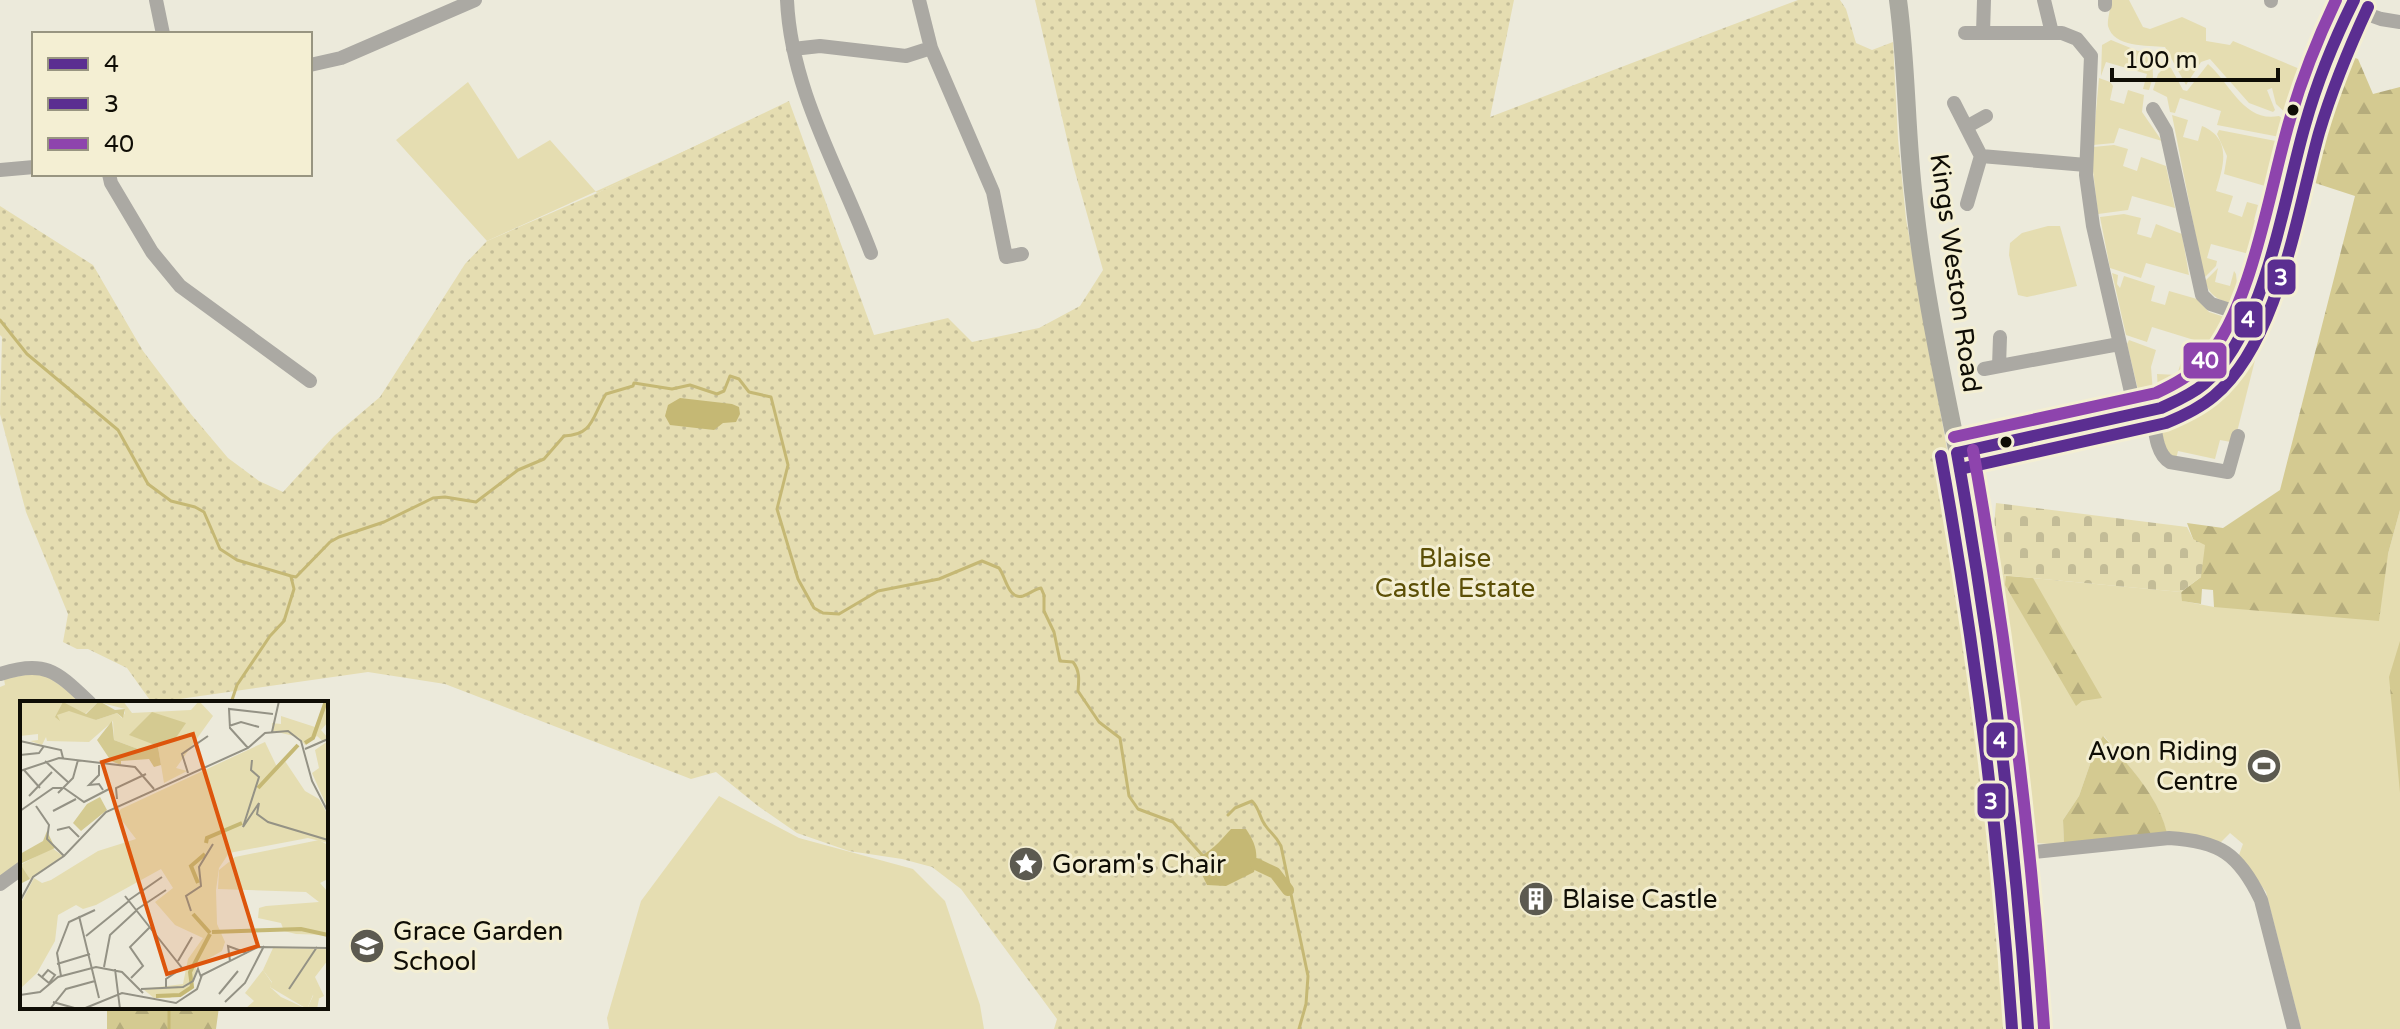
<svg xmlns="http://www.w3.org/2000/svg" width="2400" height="1029" viewBox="0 0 2400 1029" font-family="'Varela Round',sans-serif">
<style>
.grass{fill:#e5ddb1}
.forest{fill:url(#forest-firs)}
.cemetery{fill:url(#cemetery-stones)}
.park{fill:url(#park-dots)}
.water{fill:#c5b874}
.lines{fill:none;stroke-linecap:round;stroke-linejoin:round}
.stream{stroke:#c5b874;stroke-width:3}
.canal{stroke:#c5b874;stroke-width:12}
.minor{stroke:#aba9a3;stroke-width:14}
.tertiary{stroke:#aba9a3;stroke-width:16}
.secondary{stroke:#aaa9a0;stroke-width:18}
.bus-1-casing{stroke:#f4efd3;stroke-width:18}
.bus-2-casing{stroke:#f4efd3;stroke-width:18}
.bus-3-casing{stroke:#f4efd3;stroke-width:18}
.bus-1{stroke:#5b2e91;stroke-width:12}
.bus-2{stroke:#5b2e91;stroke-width:12}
.bus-3{stroke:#8e44ad;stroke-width:12}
.bus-dot{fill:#0f0d05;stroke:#f4efd3;stroke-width:3}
.labels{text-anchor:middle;stroke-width:6;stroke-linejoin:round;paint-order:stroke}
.street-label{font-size:26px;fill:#0f0d05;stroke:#f4efd3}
.park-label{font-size:26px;fill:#5c4f06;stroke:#f4efd3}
.poi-label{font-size:26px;fill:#0f0d05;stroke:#f4efd3;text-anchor:start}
.inset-river{fill:none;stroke:#c5b874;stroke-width:4}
.inset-road{fill:none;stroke:#949285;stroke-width:2}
.view{fill:#dd550c;fill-opacity:0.15;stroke:#dd550c;stroke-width:4}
.inset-edge{fill:none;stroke:#0f0d05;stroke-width:4}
.line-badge{stroke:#f4efd3;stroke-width:3}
.badge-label{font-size:22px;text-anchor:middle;font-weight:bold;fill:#fff}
</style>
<defs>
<pattern id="forest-firs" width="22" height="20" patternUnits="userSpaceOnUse" patternTransform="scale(2)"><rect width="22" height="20" fill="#d4ca91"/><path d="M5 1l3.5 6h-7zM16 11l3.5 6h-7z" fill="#b5ac7c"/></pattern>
<pattern id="cemetery-stones" width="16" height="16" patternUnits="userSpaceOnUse" patternTransform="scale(2)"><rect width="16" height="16" fill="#e5ddb1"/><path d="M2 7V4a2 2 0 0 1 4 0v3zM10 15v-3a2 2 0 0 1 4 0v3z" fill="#c3bc97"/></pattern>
<pattern id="park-dots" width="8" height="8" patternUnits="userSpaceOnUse" patternTransform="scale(2)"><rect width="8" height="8" fill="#e5ddb1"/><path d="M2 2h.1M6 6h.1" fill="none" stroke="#c3bc97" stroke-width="1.8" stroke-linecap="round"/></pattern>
</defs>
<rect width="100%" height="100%" fill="#eceadb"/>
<!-- grass -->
<path class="grass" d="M 2112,0 L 2129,0 L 2143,27 L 2150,29 L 2182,17 L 2206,28 L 2206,41 L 2230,45 L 2233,41 L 2307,72 L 2292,119 L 2276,104 L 2272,88 L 2267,90 L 2275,110 L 2273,112 L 2249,103 L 2210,59 L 2201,62 L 2186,85 L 2165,47 C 2147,45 2114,48 2108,26 C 2107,20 2111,6 2112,0 Z
M 2111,40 L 2138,51 L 2152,50 L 2153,77 L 2149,90 L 2143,89 L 2147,74 L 2106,62 L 2101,76 L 2102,45 Z
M 2208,64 C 2230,83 2244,123 2279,116 L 2289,124 L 2285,138 L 2217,125 L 2221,111 L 2180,98 L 2175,113 L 2170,112 L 2167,97 L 2153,90 L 2158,74 L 2166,66 L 2171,68 L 2183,90 L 2187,91 Z
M 2099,78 L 2110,82 L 2113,86 L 2110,100 L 2124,104 L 2128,90 L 2144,95 L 2142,112 L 2162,141 L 2119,128 L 2114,143 L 2093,145 Z
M 468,82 L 518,159 L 550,140 L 597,193 L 783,106 L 487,241 L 396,140 Z
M 2172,115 L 2188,120 L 2183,137 L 2198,141 L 2202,126 C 2233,139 2223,167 2216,191 L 2233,196 L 2228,212 L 2242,217 L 2247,202 L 2258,205 L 2254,220 L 2263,223 L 2242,301 L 2242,268 L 2249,269 L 2253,255 L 2211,244 L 2207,258 L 2217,261 L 2216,266 L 2204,278 Z
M 2219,130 L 2286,143 L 2269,203 L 2261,201 L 2265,186 L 2224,174 L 2227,156 L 2217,134 Z
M 2114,145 L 2128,149 L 2123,166 L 2137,171 L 2141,157 L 2166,166 L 2175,208 L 2132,196 L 2128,210 L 2098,214 L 2093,171 L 2093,147 Z
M 2124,214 L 2141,218 L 2137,234 L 2151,238 L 2156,224 L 2182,234 L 2189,275 L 2146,263 L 2141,278 L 2110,268 L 2100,217 Z
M 2048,226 L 2060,226 L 2077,286 L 2027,297 L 2018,295 L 2009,255 L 2010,243 L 2022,233 Z
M 2218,268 L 2215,282 L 2230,286 L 2234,271 L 2236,274 L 2239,306 C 2223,301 2210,299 2205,281 Z
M 2112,273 L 2118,275 L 2117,284 L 2120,288 L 2124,276 L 2155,286 L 2151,301 L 2165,305 L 2169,291 L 2197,299 L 2209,312 L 2234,320 C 2220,351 2192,381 2158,391 L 2157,374 L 2177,375 L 2184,353 L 2190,354 L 2194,340 L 2152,327 L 2147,342 L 2126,335 Z
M 2129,340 L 2156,350 L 2151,367 L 2153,393 L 2145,397 L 2139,394 L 2127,344 Z
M 2257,344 L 2259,344 L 2236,436 L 2231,442 L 2220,440 L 2215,459 L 2178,451 L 2176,459 L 2168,456 L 2159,424 C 2201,412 2237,382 2257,344 Z
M 2400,510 L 2400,1029 L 2301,1029 L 2266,892 L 2239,855 L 2243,844 L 2230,833 L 2221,842 L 2167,835 C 2159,796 2128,766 2104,736 L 2096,747 L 2079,796 L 2063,820 L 2064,845 L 2036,843 L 2031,830 L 2018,826 L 1990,574 L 2181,592 L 2183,601 L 2214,607 L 2388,554 Z
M 41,672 L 85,703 L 22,703 L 22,860 L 15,869 L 0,878 L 0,687 L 5,685 L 4,679 Z
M 719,796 L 799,838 L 913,869 L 945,901 L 980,1005 L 984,1029 L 609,1029 L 607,1018 L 641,901 Z"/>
<!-- forest -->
<path class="forest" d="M 2345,54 L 2358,59 L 2373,94 L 2400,87 L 2400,510 L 2388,554 L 2379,621 L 2214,607 L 2213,590 L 2202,589 L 2201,604 L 2182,601 L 2181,592 L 2201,577 L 2193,539 L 2187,523 L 2223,528 L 2280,490 L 2355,196 L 2306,180 Z
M 2006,576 L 2033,578 L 2102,698 L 2082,701 L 2076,706 L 2005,585 Z
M 2400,641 L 2400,793 L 2389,677 Z
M 2103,736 C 2128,765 2158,795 2167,833 L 2064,845 L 2063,820 L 2079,796 L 2096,747 Z
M 107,1007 L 219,1007 L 216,1029 L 107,1029 Z"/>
<!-- cemetery -->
<path class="cemetery" d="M 1996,503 L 2187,527 L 2193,539 L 2205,545 L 2201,577 L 2181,592 L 1990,574 Z"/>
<!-- park -->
<path class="park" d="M 1035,0 L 1514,0 L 1490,117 L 1798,0 L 1840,0 L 1846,9 L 1856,43 L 1872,50 L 1893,42 L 1898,139 L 1906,219 L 1986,668 L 1996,750 L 2020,1029 L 1054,1029 L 1057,1019 L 961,889 L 932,867 L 902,859 L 849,851 L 797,833 L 758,806 L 716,772 L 691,779 L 445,684 L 368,672 L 152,703 L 127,668 L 88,649 L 77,649 L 63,642 L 68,614 L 26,512 L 0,414 L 2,337 L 0,335 L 0,206 L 93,265 L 143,351 L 190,413 L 228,458 L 259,481 L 283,492 L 334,436 L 380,397 L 465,264 L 487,241 L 597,193 L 789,101 L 874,335 L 948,318 L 972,342 L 1039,328 L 1080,306 L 1103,270 L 1073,165 Z"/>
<!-- water -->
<path class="water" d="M 680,398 L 732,404 L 739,407 L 740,414 L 736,422 L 723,423 L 714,430 L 670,425 L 665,416 L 668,405 Z
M 1231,829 L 1246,829 C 1256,844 1259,854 1254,872 L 1226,886 L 1207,885 L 1194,858 C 1210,854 1220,841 1231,829 Z"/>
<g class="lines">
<!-- stream -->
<path class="stream" d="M 0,320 L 27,354 L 118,430 L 148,484 L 171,501 L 195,507 L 204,512 L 220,549 L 237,560 L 291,576
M 291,576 L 296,577 L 330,542 L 339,537 L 384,522 L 433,498 L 445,497 L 476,502 L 518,470 L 544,459 L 564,436 C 594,435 592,416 606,394 L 633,386 L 634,383 L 672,389 L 690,385 L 717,394 L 724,391 L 730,376 L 739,379 L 749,392 L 771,397 L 788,465 L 777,509 L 798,579 L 814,608 L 823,613 L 839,614 L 878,591 L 939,579 L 982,561 L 999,568 C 1006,577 1008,600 1023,596 C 1029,594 1035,589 1041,588 L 1044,595 L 1044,611 L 1054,632 L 1060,661 L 1073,662 C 1080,671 1079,680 1078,691 L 1099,722 L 1120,738 L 1129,796 L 1138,809 L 1173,822 L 1203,856
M 231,703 L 237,685 L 270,636 L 284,621 L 294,589 L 291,577
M 1228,815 L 1235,808 L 1252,801 C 1260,809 1259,817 1265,825 C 1271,834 1275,834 1281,846 L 1308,976 L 1306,1004 L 1299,1029
M 169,1029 L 169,1007"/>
<!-- canal -->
<path class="canal" d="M 1256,864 L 1275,873 L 1288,890"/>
<!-- minor -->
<path class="minor" d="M 156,0 L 163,34
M 787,0 C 791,91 840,170 871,253
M 919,0 L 931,48 L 993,192 L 1006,257 L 1022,254
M 2044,0 L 2052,33
M 2271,1 L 2271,0
M 2105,5 L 2105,0
M 2350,8 L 2381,19 L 2400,22
M 1965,33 L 2062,33 L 2077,39 L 2091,56 L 2086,175 L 2093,226 L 2136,414
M 1983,33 L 1984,0
M 793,49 L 820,46 L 906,56 L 931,48
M 310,65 L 341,58 L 475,0
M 1954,103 L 1981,156 L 1967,204
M 2153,109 L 2166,131 L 2202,295 L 2211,304 L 2251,317
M 1968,126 L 1986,116
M 1981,156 L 2086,165
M 0,170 L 34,167
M 109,174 L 111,183 L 152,252 L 180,286 L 310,381
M 1999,366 L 2000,337
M 1984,369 L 2119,344
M 2152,410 C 2155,426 2155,454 2170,462 L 2228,472 L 2238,436
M 0,674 C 46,659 57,672 90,703
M 2015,854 L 2169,838 C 2220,841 2239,854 2261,900 L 2294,1029
M 0,884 L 22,868"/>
<!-- tertiary -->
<path class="tertiary" d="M 1957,453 L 2161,408 C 2228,385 2250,325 2268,262 C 2280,223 2289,183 2300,143 C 2313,93 2331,46 2354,0"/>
<!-- secondary -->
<path class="secondary" d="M 1898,0 C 1907,66 1906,133 1914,199 C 1927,325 1960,448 1980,573 C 2004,724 2018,876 2028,1029"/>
<!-- bus-1 casing -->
<g class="bus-1-casing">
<path id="bus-1" d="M 1957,453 L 2161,408 C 2176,401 2191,395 2204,384 C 2265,332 2283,201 2305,125 C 2317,82 2334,40 2354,0
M 1957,453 C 1991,644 2015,835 2028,1029"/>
</g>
<!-- bus-2 casing -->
<g class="bus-2-casing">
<path id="bus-2" d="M 1941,456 C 1975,646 1999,836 2012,1029
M 1960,469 L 2166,423 C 2183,416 2200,408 2214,396 C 2279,341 2297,212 2319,133 C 2332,89 2349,48 2368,7"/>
</g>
<!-- bus-3 casing -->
<g class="bus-3-casing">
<path id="bus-3" d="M 1954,437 L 2156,393 C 2175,384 2192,375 2206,359 C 2252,308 2270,186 2290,119 C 2302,78 2318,38 2336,0
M 1973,450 C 2007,642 2031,834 2044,1028"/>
</g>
<!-- bus-1 -->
<use href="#bus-1" class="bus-1"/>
<!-- bus-2 -->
<use href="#bus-2" class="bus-2"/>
<!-- bus-3 -->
<use href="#bus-3" class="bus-3"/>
</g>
<!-- icons -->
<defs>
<g id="stadium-disc" transform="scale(1.8)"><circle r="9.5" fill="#5c5a50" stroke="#f4efd3"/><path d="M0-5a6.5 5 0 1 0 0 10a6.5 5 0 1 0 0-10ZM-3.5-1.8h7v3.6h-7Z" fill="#fff"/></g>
<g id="sight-disc" transform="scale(1.8)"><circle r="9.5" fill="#5c5a50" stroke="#f4efd3"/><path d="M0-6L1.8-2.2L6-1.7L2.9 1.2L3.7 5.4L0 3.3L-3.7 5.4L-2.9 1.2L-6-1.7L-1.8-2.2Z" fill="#fff"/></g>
<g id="building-disc" transform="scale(1.8)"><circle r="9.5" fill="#5c5a50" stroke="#f4efd3"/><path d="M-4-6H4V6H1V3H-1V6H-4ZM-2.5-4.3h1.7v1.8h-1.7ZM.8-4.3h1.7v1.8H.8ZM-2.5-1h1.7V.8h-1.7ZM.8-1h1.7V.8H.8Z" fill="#fff"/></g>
<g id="school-disc" transform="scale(1.8)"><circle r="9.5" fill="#5c5a50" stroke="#f4efd3"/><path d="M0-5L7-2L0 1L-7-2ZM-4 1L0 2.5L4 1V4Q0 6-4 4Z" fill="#fff"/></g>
</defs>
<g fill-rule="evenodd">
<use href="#stadium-disc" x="2264" y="766"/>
<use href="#sight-disc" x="1026" y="864"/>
<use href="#building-disc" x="1536" y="899"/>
<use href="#school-disc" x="367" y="946"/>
</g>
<!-- markers -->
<g class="bus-dot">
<circle cx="2293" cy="110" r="7"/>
<circle cx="2006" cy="442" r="7"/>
</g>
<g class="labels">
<!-- street labels -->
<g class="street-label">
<text transform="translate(1956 273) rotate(82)" y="9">Kings Weston Road</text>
</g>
<!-- park labels -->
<g class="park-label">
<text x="1455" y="567">Blaise<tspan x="1455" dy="30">Castle Estate</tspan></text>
</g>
<!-- poi labels -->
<g class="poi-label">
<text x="2238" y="760" text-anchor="end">Avon Riding<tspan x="2238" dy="30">Centre</tspan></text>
<text x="1052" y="873">Goram's Chair</text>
<text x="1562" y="908">Blaise Castle</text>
<text x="393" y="940">Grace Garden<tspan x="393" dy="30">School</tspan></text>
</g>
</g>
<!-- overview -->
<g transform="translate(20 701)">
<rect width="308" height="308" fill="#eceadb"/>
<path d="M 0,0 L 103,0 L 112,12 L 171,9 L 179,0 L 193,15 L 156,67 L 167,70 L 144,82 L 138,46 L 118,48 L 94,39 L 93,20 L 69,41 L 27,40 L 26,36 L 22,44 L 10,40 L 18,39 L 18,33 L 0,35 ZM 78,1 L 105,8 L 105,12 L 102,17 L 97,12 L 76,19 L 65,13 ZM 299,139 L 308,144 L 308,178 L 300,182 L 308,191 L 308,234 L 276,233 L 264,230 L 261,222 L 238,217 L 239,207 L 246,205 L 299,201 L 286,191 L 198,188 L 199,169 L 215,156 ZM 32,147 L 43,155 L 10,178 L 0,164 Z" fill="#e5ddb1" fill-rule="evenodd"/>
<path d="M 79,0 L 95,9 L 105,8 L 103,17 L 97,12 L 76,19 L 49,10 L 37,14 L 40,20 L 35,16 L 43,1 L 66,13 ZM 132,11 L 166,22 L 155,38 L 135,44 L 109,34 ZM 92,20 L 94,39 L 118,48 L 138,46 L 141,64 L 134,66 L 129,58 L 101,60 L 101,64 L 91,60 L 77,39 ZM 80,96 L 87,109 L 61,130 L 53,122 L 67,103 ZM 27,130 L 35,147 L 0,163 L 10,178 L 0,183 L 0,153 L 23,140 Z" fill="#d4ca91"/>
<path d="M 253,247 L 308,248 L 308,259 L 295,276 L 304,295 L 296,299 L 293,294 L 287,308 L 250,286 L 252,281 L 243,269 Z" fill="#e5ddb1"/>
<path d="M 305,0 L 308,21 L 301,29 L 308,37 L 304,41 L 297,35 L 285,44 L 278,36 L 253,30 L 252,22 L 261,23 L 261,15 L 295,26 ZM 308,40 L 308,108 L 292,72 L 299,67 L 295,49 ZM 245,41 L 257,66 L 265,60 L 285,90 L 299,98 L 308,114 L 308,142 L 288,137 L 209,152 L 199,167 L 196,189 L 197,223 L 205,241 L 202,250 L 177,264 L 173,285 L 150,297 L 134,297 L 123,288 L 163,283 L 168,258 L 183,237 L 155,224 L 135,201 L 153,187 L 141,168 L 76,204 L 63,208 L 56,204 L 38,214 L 35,240 L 17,272 L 1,287 L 0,204 L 14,177 L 22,182 L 31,179 L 78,150 L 116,138 L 97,113 L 101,108 ZM 243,269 L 252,282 L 250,286 L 261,296 L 287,308 L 294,293 L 299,298 L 297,308 L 225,308 L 234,300 L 225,292 Z" fill="#e5ddb1"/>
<path class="inset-river" d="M 285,42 L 293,37 L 306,0M 238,87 L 278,44M 186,142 L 187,137 L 222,122M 178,182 L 171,165 L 185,153M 173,213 L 190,232M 192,231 L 281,228 L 308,234M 136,295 L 160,294 L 172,286 L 170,271 L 190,233"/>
<path class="inset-road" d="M 209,25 L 221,21 L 239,26M 252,31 L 259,0M 0,40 L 41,49 L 43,57M 228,47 L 210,27 L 209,8 L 253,13M 285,48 L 308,38M 0,54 L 19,52 L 24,45M 232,59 L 231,69 L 239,76 L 223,126 L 239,102 L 237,113 L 248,121 L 308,139M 25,60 L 49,82M 79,64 L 79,74 L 69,84 L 79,83 L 83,89M 4,69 L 20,87M 0,70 L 39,57 L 115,66 L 134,88M 168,72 L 162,53 L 188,35M 44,87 L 64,101 L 91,87M 38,92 L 53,77 L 58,59M 9,95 L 32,71M 97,98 L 96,87 L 126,73M 16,105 L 29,124 L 27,138 L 44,155M 0,110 L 33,87 L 42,87M 33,110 L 56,98M 37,129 L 49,126 L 59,136M 105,195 L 162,267 L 146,278 L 146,286M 109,199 L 142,176M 0,200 L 13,176 L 44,155 L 86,111 L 228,47 L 245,32 L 268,30 L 281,40 L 292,80 L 308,111M 116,209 L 146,189M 171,210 L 166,195 L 181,185 L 179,166 L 193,143M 59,215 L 79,297M 66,235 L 109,200M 158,260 L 172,236M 210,260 L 208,245 L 227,252M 37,263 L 70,253M 84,266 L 90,234 L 117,209M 95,268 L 100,308M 18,273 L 29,282 L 35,274 L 28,269 L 22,276M 41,275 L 37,252 L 49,221 L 75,209M 111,277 L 123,265 L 110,246 L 130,226M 121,288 L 163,286 L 173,280 L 178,268 L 181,276M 269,288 L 297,246M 199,293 L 218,270M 0,294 L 20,291 L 38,276 L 76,266 L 102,271 L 123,292M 33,301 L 58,308M 205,301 L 225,282 L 244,245M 30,308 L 46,288 L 75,280M 63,308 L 102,292 L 156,302 L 177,288 L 182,274 L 238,246 L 308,247"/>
<path class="view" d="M 173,33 L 238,245 L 147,273 L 82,61 Z"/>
<rect width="308" height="308" class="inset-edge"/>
</g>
<g class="line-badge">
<rect x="2266" y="258" width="31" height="38" rx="8" fill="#5b2e91"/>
<rect x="2233" y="300" width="31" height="39" rx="8" fill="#5b2e91"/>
<rect x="2182" y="341" width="46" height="39" rx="8" fill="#8e44ad"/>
<rect x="1985" y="721" width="31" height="38" rx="8" fill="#5b2e91"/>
<rect x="1976" y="782" width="31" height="38" rx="8" fill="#5b2e91"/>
</g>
<g class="badge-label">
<text x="2281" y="285">3</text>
<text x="2248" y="327">4</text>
<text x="2205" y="368">40</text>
<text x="2000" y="748">4</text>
<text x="1991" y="809">3</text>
</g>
<!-- legend -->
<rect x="32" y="32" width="280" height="144" fill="#f4efd3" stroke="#989581" stroke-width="2"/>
<rect x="48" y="58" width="40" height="12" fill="#5b2e91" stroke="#989581" stroke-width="2"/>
<text x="104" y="72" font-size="24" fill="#0f0d05">4</text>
<rect x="48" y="98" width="40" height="12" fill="#5b2e91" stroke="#989581" stroke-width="2"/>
<text x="104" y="112" font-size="24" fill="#0f0d05">3</text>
<rect x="48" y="138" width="40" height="12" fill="#8e44ad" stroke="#989581" stroke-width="2"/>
<text x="104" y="152" font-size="24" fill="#0f0d05">40</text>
<!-- scale -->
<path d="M2112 68v12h166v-12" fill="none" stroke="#0f0d05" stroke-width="4"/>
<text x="2124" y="68" font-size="24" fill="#0f0d05" stroke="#f4efd3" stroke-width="6" paint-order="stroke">100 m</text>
</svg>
